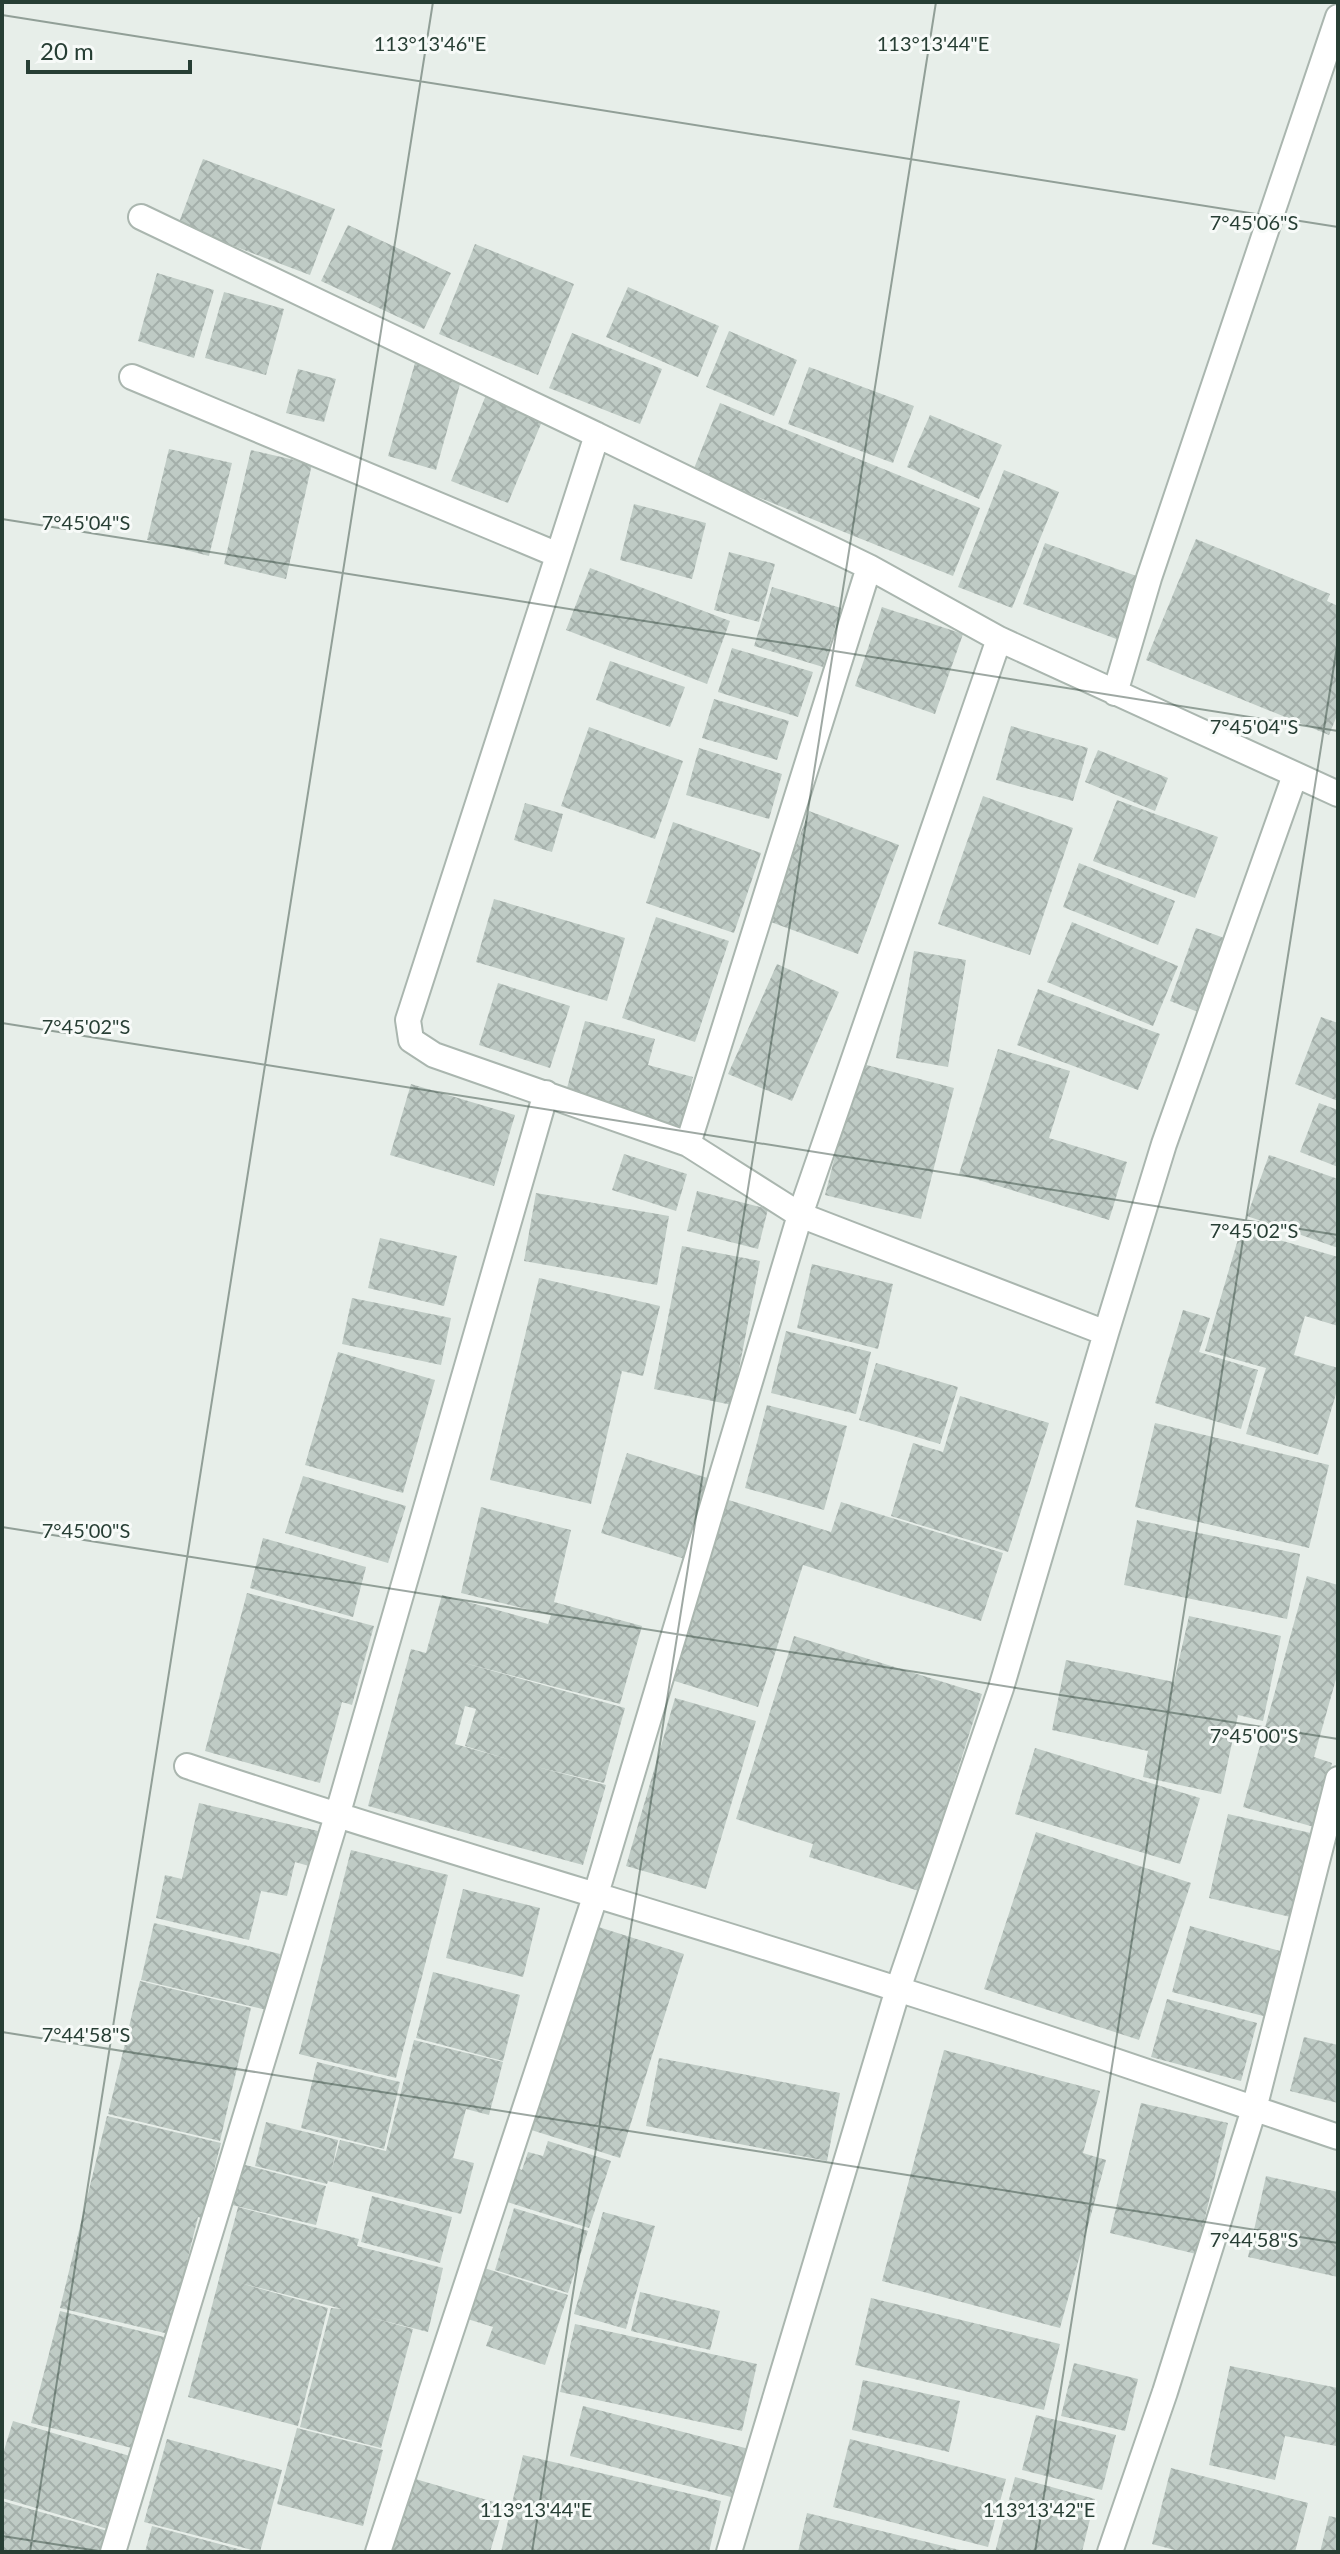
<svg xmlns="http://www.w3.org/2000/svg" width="1340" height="2554" viewBox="0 0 1340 2554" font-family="Lato,sans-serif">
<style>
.building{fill:url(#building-cross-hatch);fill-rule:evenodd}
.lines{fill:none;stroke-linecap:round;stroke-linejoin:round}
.minor-casing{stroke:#aab6af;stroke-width:28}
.minor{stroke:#fff;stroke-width:24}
.ticks{fill:none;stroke:#273e34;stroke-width:2;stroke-opacity:0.45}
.ticks-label{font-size:20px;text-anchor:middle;fill:#273e34;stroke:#f7faf8;stroke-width:6;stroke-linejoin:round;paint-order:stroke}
</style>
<defs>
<pattern id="building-cross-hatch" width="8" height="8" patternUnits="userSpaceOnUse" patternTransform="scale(2)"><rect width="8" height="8" fill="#bfcbc5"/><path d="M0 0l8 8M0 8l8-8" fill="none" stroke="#a4afaa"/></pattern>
</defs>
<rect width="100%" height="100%" fill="#e7eee9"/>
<!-- building -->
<path class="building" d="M 203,159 L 335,209 L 310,275 L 178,225 Z
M 348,225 L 451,273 L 424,329 L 321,281 Z
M 475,244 L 574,284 L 538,375 L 439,334 Z
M 157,273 L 214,290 L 194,358 L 138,341 Z
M 628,287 L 719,326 L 698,377 L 606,337 Z
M 224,292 L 284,309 L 266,375 L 205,358 Z
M 729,331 L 797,360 L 774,416 L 706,387 Z
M 572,333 L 662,369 L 640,424 L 549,388 Z
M 415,363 L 462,377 L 436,470 L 388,456 Z
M 809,367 L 914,406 L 893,463 L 788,424 Z
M 298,369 L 336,379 L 324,422 L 286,413 Z
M 486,395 L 543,419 L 508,503 L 451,481 Z
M 720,403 L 980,508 L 953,576 L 693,471 Z
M 930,415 L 1002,445 L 979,499 L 907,467 Z
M 169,449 L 232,463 L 209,556 L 147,540 Z
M 251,450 L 312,464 L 286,579 L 224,564 Z
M 1004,470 L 1059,492 L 1012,608 L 958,587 Z
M 634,504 L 706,523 L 692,579 L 620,560 Z
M 1196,539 L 1330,594 L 1327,601 L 1338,606 L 1338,713 L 1329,735 L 1146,660 Z
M 1045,543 L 1142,578 L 1119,640 L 1023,604 Z
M 729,552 L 775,564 L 759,622 L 714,610 Z
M 590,568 L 730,621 L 707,684 L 566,630 Z
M 772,587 L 841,608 L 823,667 L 754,646 Z
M 882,607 L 963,634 L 935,714 L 855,686 Z
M 732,648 L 813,672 L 798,717 L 718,692 Z
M 610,661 L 685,687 L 670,727 L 596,700 Z
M 714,699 L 789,721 L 777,760 L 702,738 Z
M 1011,726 L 1088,748 L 1073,801 L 996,780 Z
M 589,727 L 683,761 L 655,839 L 561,806 Z
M 699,748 L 782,774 L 769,819 L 686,795 Z
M 1098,750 L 1168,778 L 1155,811 L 1085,782 Z
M 983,796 L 1073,828 L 1030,955 L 938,924 Z
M 1117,800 L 1218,837 L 1195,898 L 1093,861 Z
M 525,803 L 563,814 L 552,852 L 514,840 Z
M 809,811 L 899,845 L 858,954 L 768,921 Z
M 673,822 L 761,853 L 734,933 L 646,903 Z
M 1079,863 L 1175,901 L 1158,945 L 1063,907 Z
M 494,899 L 625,938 L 607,1001 L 476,962 Z
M 656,917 L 729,941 L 695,1042 L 622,1018 Z
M 1072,922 L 1178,966 L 1153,1026 L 1047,982 Z
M 1196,928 L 1230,940 L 1203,1014 L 1170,1001 Z
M 914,951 L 966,960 L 948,1067 L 896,1058 Z
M 777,964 L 839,992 L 792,1101 L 728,1074 Z
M 498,983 L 570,1006 L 550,1068 L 479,1045 Z
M 1038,989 L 1160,1034 L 1138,1090 L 1017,1045 Z
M 1321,1017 L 1338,1023 L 1338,1101 L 1295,1084 Z
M 585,1021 L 655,1039 L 648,1065 L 693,1077 L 680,1129 L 564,1099 Z
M 998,1049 L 1070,1071 L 1049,1138 L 1127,1162 L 1109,1220 L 959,1174 Z
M 859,1063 L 954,1088 L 921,1219 L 825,1195 Z
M 411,1084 L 515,1115 L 494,1186 L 390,1155 Z
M 1319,1103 L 1338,1110 L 1338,1167 L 1300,1152 Z
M 624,1154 L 687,1174 L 676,1211 L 612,1190 Z
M 1269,1155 L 1338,1179 L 1338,1248 L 1247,1216 Z
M 697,1191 L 768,1209 L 758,1249 L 687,1231 Z
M 536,1193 L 669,1216 L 657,1285 L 524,1261 Z
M 1241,1229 L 1338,1257 L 1338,1326 L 1305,1316 L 1294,1355 L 1338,1368 L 1338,1387 L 1318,1455 L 1246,1434 L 1266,1368 L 1205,1351 Z
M 380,1238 L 457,1256 L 444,1306 L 368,1288 Z
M 682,1246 L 760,1261 L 732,1405 L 654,1389 Z
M 812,1264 L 893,1284 L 878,1349 L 797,1328 Z
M 539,1278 L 660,1306 L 643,1376 L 622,1371 L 591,1504 L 490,1480 Z
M 352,1298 L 451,1318 L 441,1365 L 342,1344 Z
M 1183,1310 L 1210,1318 L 1199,1352 L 1258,1370 L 1241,1429 L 1155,1403 Z
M 786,1331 L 871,1352 L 856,1414 L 771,1393 Z
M 338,1352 L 435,1380 L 403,1493 L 305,1465 Z
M 876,1363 L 958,1387 L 940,1444 L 859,1420 Z
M 960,1396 L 1049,1423 L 1008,1552 L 891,1516 L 913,1443 L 943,1452 Z
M 767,1405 L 847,1426 L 824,1510 L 745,1488 Z
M 1155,1423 L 1329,1465 L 1309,1548 L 1135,1507 Z
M 627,1453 L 714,1480 L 688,1560 L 601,1533 Z
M 303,1476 L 406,1506 L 388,1563 L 285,1533 Z
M 722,1498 L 831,1532 L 841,1502 L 1003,1553 L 981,1621 L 803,1565 L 758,1707 L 665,1678 Z
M 481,1507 L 571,1530 L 554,1602 L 642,1626 L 620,1704 L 457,1661 L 625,1708 L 604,1783 L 537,1767 L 606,1785 L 583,1865 L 368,1806 L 411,1649 L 426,1653 L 442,1595 L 548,1624 L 551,1615 L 461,1593 ZM 465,1706 L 476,1709 L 465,1746 L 511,1760 L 455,1744 Z
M 1137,1520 L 1300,1554 L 1287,1619 L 1124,1585 Z
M 263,1538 L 366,1567 L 353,1617 L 250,1588 Z
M 1307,1576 L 1338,1585 L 1338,1672 L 1314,1757 L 1332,1763 L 1314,1827 L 1243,1807 Z
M 247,1593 L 374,1626 L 352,1705 L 342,1702 L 320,1783 L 205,1751 Z
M 1189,1616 L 1281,1636 L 1263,1721 L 1238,1715 L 1221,1794 L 1143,1777 L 1148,1751 L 1052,1730 L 1066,1660 L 1174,1682 Z
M 794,1636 L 982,1694 L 919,1891 L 809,1857 L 813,1844 L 736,1819 Z
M 675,1698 L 756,1721 L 706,1889 L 626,1866 Z
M 1035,1748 L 1200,1798 L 1180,1864 L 1015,1814 Z
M 199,1803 L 318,1831 L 309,1866 L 295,1862 L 287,1896 L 261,1891 L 249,1940 L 156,1918 L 165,1875 L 182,1879 Z
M 1228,1814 L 1315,1834 L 1295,1918 L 1209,1898 Z
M 1036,1832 L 1191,1883 L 1139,2040 L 984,1989 Z
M 351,1850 L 448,1875 L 396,2078 L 299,2054 Z
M 463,1889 L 540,1908 L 523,1977 L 446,1958 Z
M 154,1923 L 280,1954 L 267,2010 L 141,1980 Z
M 589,1924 L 684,1954 L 620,2158 L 525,2128 Z
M 1190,1926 L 1284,1952 L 1267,2017 L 1172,1992 Z
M 433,1972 L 520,1995 L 503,2061 L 416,2038 Z
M 140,1981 L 251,2008 L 220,2141 L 108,2114 Z
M 1167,1999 L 1257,2023 L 1241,2081 L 1151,2057 Z
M 1304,2037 L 1338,2045 L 1338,2103 L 1290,2091 Z
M 414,2040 L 503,2062 L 489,2115 L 466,2109 L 453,2158 L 474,2163 L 461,2214 L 328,2181 L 327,2184 L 255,2166 L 266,2122 L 338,2140 L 332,2169 L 340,2140 L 386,2151 Z
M 944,2050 L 1100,2091 L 1083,2153 L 1106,2160 L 1060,2328 L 882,2281 Z
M 659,2058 L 840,2093 L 827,2161 L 646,2126 Z
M 317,2062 L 400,2082 L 384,2149 L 301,2128 Z
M 1141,2103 L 1228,2123 L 1196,2254 L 1110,2233 Z
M 107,2116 L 221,2143 L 202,2218 L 198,2217 L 169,2334 L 60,2308 Z
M 548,2141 L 611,2161 L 589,2228 L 498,2199 L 509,2165 L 522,2170 L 528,2152 L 543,2156 Z
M 242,2164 L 326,2186 L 316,2225 L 232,2205 Z
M 1266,2176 L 1338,2192 L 1338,2277 L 1248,2257 Z
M 372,2196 L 452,2217 L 440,2263 L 361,2242 Z
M 238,2207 L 359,2239 L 357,2246 L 443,2268 L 428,2332 L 369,2317 L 413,2329 L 381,2448 L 300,2427 L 331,2308 L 342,2309 L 240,2283 L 328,2308 L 298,2426 L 188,2397 Z
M 514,2208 L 588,2231 L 568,2293 L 495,2270 Z
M 603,2212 L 655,2226 L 626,2329 L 574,2314 Z
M 475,2265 L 568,2295 L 545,2365 L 486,2346 L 493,2327 L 458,2316 Z
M 640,2292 L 720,2311 L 710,2350 L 631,2331 Z
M 871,2298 L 1060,2344 L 1044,2410 L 855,2365 Z
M 60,2311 L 168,2338 L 140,2450 L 31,2423 Z
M 575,2324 L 757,2364 L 742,2431 L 560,2392 Z
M 1074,2363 L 1138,2379 L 1125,2431 L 1061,2416 Z
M 1230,2366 L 1338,2388 L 1336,2446 L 1285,2436 L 1275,2480 L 1209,2465 Z
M 863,2380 L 960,2401 L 949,2452 L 852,2430 Z
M 583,2406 L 749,2449 L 735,2498 L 570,2456 Z
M 1036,2415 L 1116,2435 L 1102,2490 L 1022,2470 Z
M 13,2421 L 133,2457 L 111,2530 L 2,2498 L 2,2457 Z
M 297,2428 L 383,2450 L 363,2526 L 277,2504 Z
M 167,2439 L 282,2470 L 260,2552 L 144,2522 Z
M 850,2439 L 1006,2479 L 988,2547 L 833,2507 Z
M 523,2455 L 721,2501 L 709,2552 L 501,2552 Z
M 1171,2468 L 1308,2503 L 1295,2552 L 1182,2552 L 1152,2544 Z
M 1015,2477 L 1095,2499 L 1082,2552 L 995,2552 Z
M 412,2478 L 504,2505 L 490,2552 L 390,2552 Z
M 2,2501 L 111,2532 L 105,2552 L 2,2552 Z
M 807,2513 L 964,2551 L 964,2552 L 798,2552 Z
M 1329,2516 L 1338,2518 L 1338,2552 L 1320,2552 Z
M 152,2526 L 246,2551 L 245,2552 L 145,2552 Z"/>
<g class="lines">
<!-- minor casing -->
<g class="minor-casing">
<path id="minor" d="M 141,217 L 597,435
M 132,377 L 558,555
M 1115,693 L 1149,578 L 1338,17
M 688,1144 L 869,567
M 1106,1333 L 800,1215 L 688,1144 L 434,1055 L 411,1040 L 408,1020 L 597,435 L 869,567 L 999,639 L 1338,794
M 187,1766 C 421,1845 659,1912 894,1988 C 1043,2035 1190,2087 1338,2137
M 113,2552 L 337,1816 L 546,1093
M 378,2552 L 596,1894 L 800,1215 L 999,639
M 729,2552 L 898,1989 L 1001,1688 L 1106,1333 L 1164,1144 L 1295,775
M 1110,2552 L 1165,2392 L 1254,2109 L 1338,1779"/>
</g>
<!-- minor -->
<use href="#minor" class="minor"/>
</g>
<!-- ticks -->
<path class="ticks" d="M 2,15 L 1338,227M 2,519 L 1338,731M 2,1023 L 1338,1235M 2,1527 L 1338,1739M 2,2032 L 1338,2243M 2,2536 L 105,2552M 30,2552 L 433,2M 532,2552 L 936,2M 1035,2552 L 1338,640"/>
<g class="ticks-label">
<text x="430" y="51">113°13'46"E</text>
<text x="933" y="51">113°13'44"E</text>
<text x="1254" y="230">7°45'06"S</text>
<text x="86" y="530">7°45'04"S</text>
<text x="1254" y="734">7°45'04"S</text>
<text x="86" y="1034">7°45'02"S</text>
<text x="1254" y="1238">7°45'02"S</text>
<text x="86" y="1538">7°45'00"S</text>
<text x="1254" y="1743">7°45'00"S</text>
<text x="86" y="2042">7°44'58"S</text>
<text x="1254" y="2247">7°44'58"S</text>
<text x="536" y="2517">113°13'44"E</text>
<text x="1039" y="2517">113°13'42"E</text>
</g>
<!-- border -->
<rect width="1340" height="2554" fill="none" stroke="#273e34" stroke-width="8"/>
<!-- scale -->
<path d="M28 60v12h162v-12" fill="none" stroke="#273e34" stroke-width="4"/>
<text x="40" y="60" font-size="24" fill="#273e34" stroke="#f7faf8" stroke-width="6" paint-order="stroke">20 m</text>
</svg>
